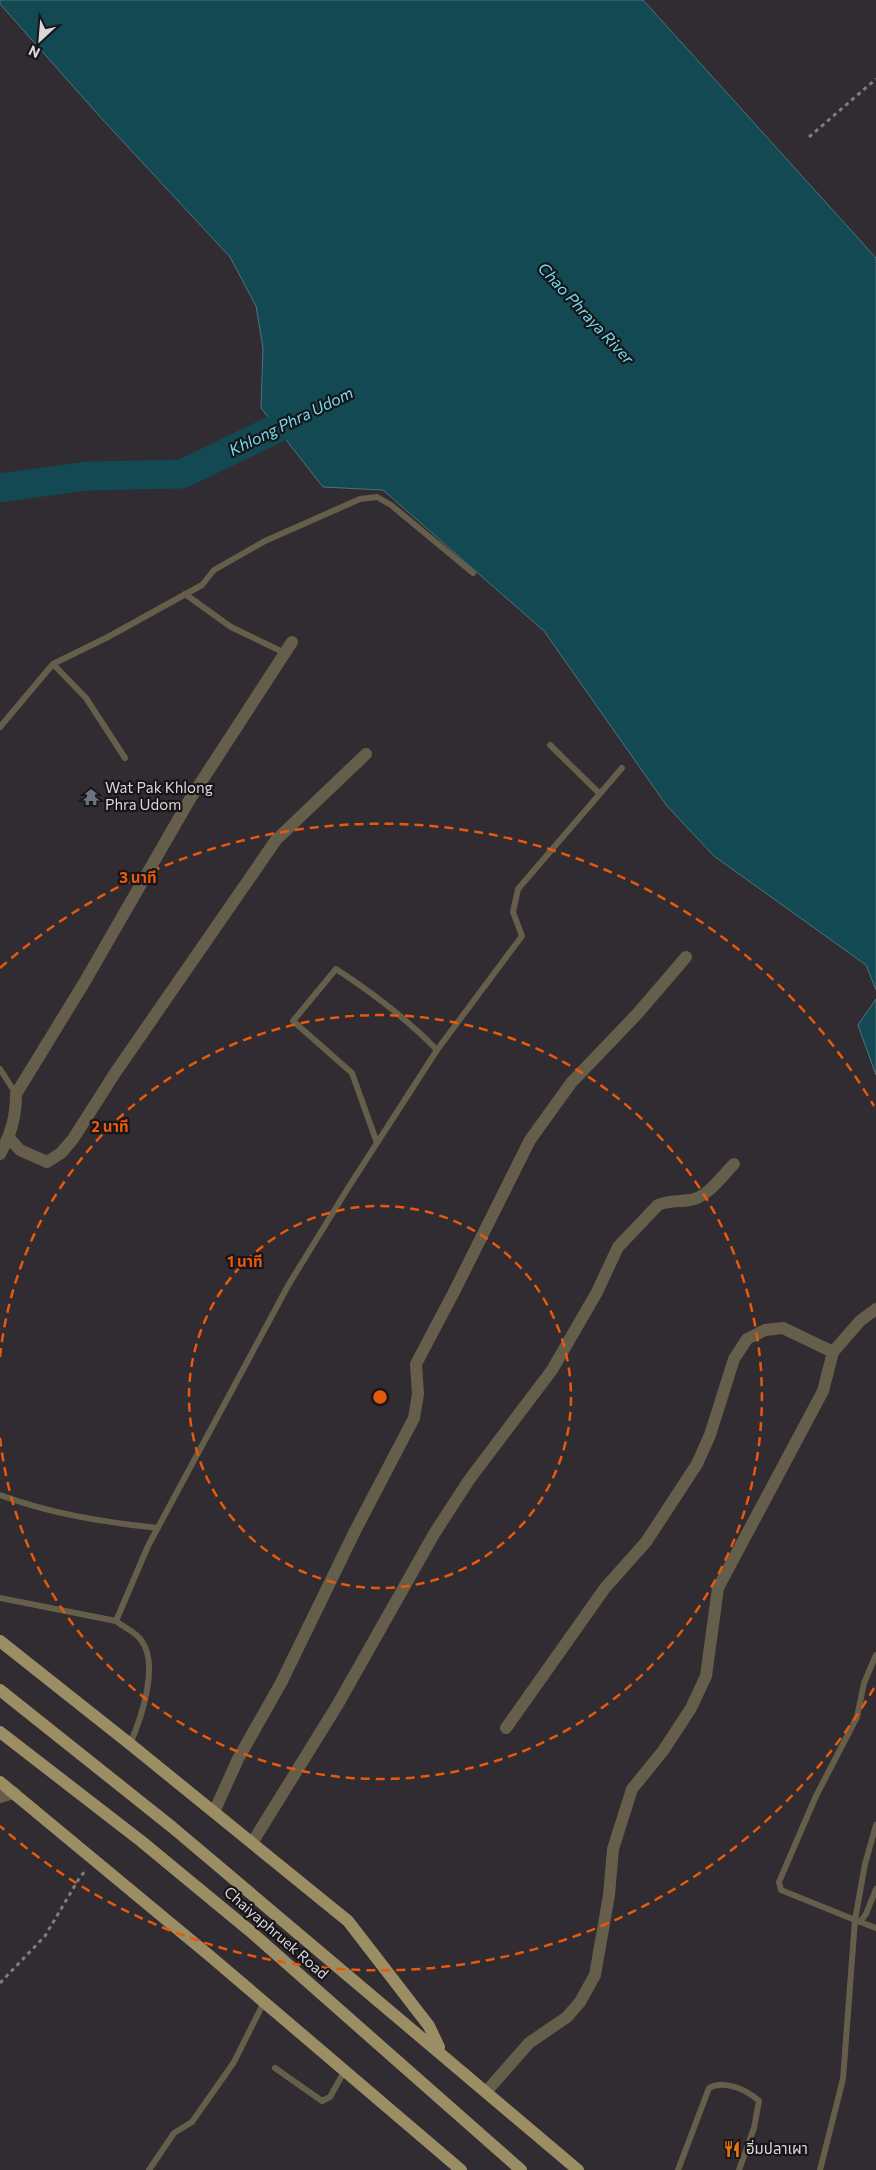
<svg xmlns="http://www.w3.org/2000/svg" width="876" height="2170" viewBox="0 0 876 2170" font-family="Commissioner,'Noto Sans Thai',sans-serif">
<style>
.water{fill:#124952;stroke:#4e747b}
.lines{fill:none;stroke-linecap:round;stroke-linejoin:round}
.river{stroke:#124952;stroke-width:29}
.path{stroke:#7f7c80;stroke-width:3;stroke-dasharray:4 4;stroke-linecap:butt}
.lane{stroke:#655e4a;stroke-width:6}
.street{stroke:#655e4a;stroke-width:12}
.primary{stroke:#9b8e64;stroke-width:12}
.ring{fill:none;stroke:#e8590c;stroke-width:2.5;stroke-dasharray:9 6}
.labels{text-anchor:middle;stroke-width:4.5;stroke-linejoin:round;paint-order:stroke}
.poi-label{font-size:15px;fill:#dad7db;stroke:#171518;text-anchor:start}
.street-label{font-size:15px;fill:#dad7db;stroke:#171518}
.water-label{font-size:16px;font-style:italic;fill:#73ddf1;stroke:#171518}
.centre{fill:#e8590c;stroke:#171518;stroke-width:2.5}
.ring-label{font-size:15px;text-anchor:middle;font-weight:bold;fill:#e8590c;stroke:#171518;stroke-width:4.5;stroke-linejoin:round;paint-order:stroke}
</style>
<rect width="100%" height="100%" fill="#302c31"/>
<!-- water -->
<path class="water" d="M 0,0 L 643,0 L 876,258 L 876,990 L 866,965 L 714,856 L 667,806 L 544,631 L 383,490 L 323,487 L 261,408 L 263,348 L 256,306 L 230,257 L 103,120 L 0,4 Z
M 876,999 L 876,1075 L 858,1025 Z"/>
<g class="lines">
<!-- river -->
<path class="river" d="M 0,488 L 87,476 L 182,474 L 311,412"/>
<!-- path -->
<path class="path" d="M 809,137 L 876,79
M 0,1983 L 45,1936 L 80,1877 L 86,1870"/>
<!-- lane -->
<path class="lane" d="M 185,594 L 231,627 L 285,653
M 53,664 L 86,698 L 125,758
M 0,727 L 53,664 L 108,637 L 202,585 L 214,570 L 265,541 L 360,499 L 377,497 L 391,505 L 473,573
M 550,745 L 600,794
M 0,1069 L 16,1094
M 377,1143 L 352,1073 L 293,1021 L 336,969 C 373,993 406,1018 437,1050
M 0,1495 C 52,1514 103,1522 158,1528
M 0,1598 L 116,1621
M 130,1744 C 141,1719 160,1664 141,1640 C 136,1632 123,1627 116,1621 L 148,1546 L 289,1284 L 348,1188 L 437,1050 L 522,936 L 513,912 L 518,889 L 622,768
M 876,1889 L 866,1914 L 860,1922 L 876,1928
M 860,1922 L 781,1890 L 779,1882 L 816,1796 L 857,1717 L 864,1683 L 876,1655
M 275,2068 L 322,2101 L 330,2097 L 345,2070
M 149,2170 L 174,2133 L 192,2122 L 234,2062 L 264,2002
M 678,2170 L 709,2088 C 724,2079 747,2090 759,2101 L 754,2128 L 739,2170
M 820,2170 L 843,2079 L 855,1920 L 865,1864 L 876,1825"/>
<!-- street -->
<path class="street" d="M 9,1138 L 20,1150 L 47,1162 L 61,1153 L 73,1139 L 115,1073 L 276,840 L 366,754
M 0,1154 C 11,1134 16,1117 16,1094 L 84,983 L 190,799 L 292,642
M 506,1728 L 605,1588 L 646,1542 L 697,1464 L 710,1435 L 734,1359 L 747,1339 L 765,1330 L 783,1328 L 833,1352
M 0,1797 L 14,1793
M 214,1812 L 238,1759 L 281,1683 L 355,1531 L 414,1418 L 418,1394 L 416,1364 L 455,1290 L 530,1140 L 571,1083 L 638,1013 L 686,957
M 252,1843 L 338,1704 L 434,1534 L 469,1480 L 552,1370 L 597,1292 L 618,1247 L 658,1205 C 669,1200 679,1202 690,1200 C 707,1198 722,1176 734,1164
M 486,2092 L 529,2043 L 567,2017 L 580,2002 L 595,1975 L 609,1895 L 613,1849 L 632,1789 L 663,1751 L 691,1708 L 706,1676 L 718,1588 L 823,1391 L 833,1352 L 860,1321 L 876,1309"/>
<!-- primary -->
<path class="primary" d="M 0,1641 L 130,1744 L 348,1921 L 429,2026 L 439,2047
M 0,1690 L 172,1827 L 578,2170
M 0,1732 L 141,1841 L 250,1931 L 521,2170
M 0,1782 L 210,1956 L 461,2170"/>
</g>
<!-- distance rings -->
<g class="ring">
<circle cx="380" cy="1397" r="191"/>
<path d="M0 1357A382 382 0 1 1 0 1437"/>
<path d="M874 1688A573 573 0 0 1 0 1826M0 968A573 573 0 0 1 874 1106"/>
</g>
<!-- icons -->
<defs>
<g id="temple-bare" transform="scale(1.35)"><path d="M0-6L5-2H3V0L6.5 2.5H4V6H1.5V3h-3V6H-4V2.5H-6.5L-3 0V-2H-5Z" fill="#6b7280" stroke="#171518" stroke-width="2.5" paint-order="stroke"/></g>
<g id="restaurant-bare" transform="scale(1.35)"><path d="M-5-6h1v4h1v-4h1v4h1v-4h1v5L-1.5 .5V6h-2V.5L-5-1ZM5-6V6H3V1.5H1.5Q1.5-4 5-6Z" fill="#e8710a" stroke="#171518" stroke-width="2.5" paint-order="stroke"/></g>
</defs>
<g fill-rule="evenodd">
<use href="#temple-bare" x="91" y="797"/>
<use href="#restaurant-bare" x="732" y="2149"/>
</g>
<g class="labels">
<!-- poi labels -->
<g class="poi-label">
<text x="105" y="793">Wat Pak Khlong<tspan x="105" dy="17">Phra Udom</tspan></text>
<text x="746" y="2154">อิ่มปลาเผา</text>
</g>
<!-- street labels -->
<g class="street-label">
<text transform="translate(276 1933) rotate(41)" y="5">Chaiyaphruek Road</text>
</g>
<!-- water labels -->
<g class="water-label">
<text transform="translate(586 313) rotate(47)" y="6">Chao Phraya River</text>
<text transform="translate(291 421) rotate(-26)" y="6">Khlong Phra Udom</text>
</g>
</g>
<circle cx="380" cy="1397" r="8" class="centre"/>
<g class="ring-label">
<text x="138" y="883">3 นาที</text>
<text x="110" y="1132">2 นาที</text>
<text x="245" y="1267">1 นาที</text>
</g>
<!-- north arrow -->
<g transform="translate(40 40) rotate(206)" stroke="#171518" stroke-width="4" paint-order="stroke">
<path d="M0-4L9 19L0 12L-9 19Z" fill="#dad7db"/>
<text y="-8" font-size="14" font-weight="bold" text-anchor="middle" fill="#dad7db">N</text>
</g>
</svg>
